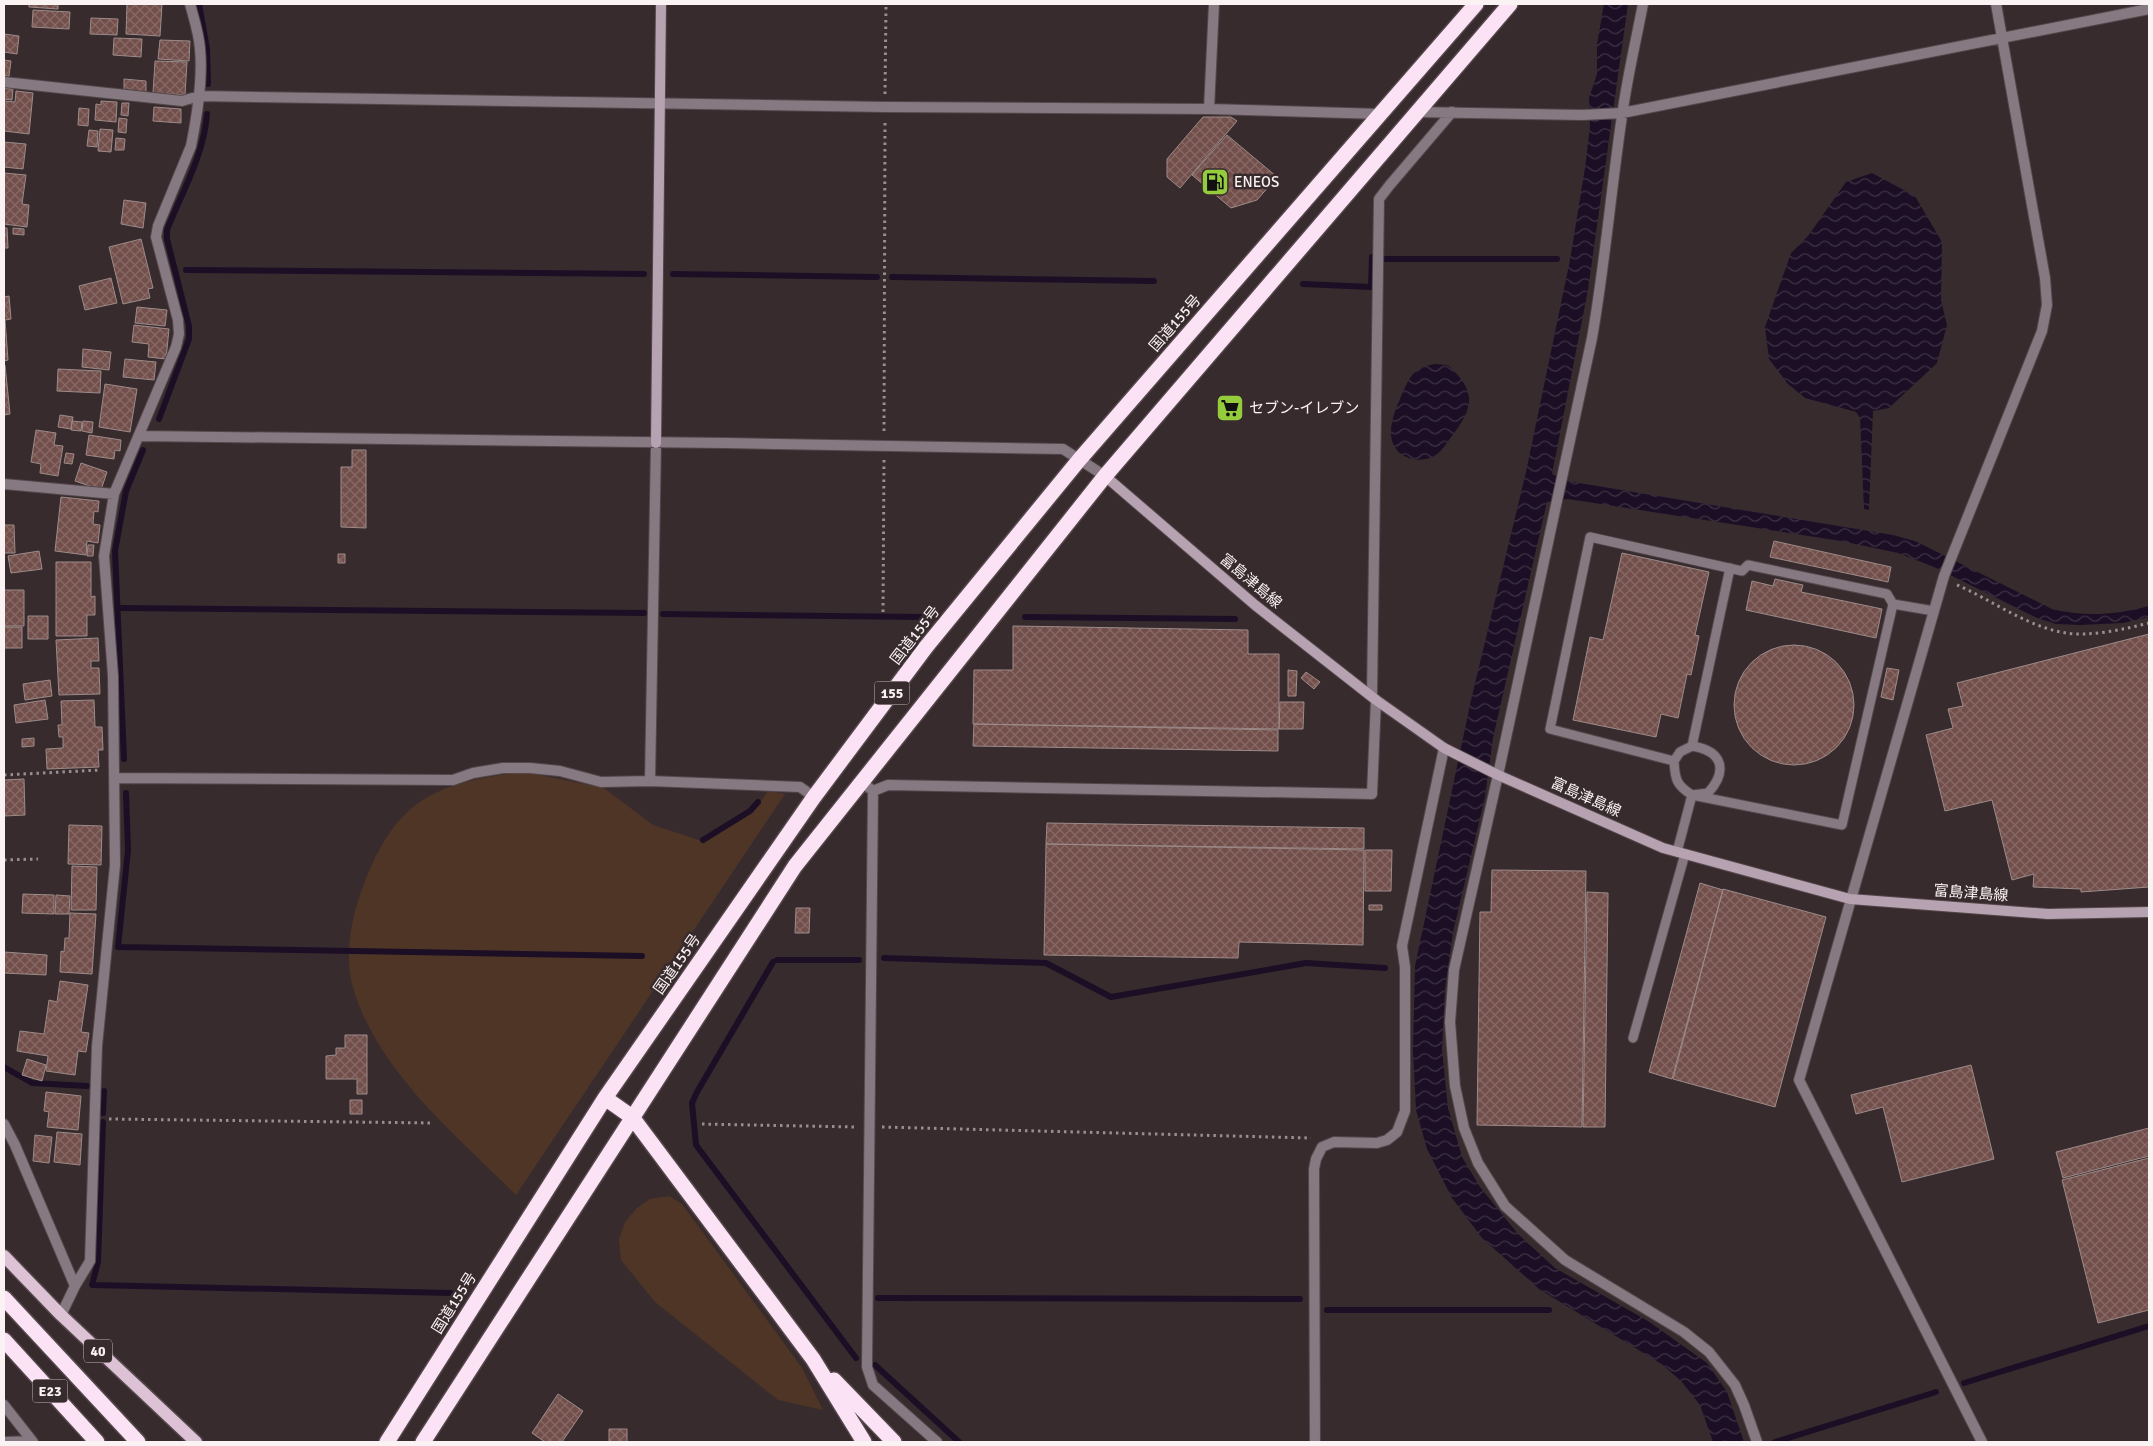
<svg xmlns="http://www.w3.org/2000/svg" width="2153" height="1446" viewBox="0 0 2153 1446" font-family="Signika,'Noto Sans JP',sans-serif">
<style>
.green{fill:#4e3526}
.water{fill:url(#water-waves)}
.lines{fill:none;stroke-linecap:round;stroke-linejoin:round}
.stream{stroke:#1c0f25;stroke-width:6}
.building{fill:url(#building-cross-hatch);stroke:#9c8b89}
.lane-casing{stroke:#53474a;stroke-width:11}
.street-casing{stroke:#53474a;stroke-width:12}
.secondary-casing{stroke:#53474a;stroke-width:12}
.primary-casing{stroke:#53474a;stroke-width:15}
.highway-casing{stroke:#53474a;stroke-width:18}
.path{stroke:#998e91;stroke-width:3;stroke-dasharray:2.5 4;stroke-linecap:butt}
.lane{stroke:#867982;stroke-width:9}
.street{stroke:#867982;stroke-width:10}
.secondary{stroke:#b7a2b2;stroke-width:10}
.primary{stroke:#ddc2d6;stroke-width:12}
.highway{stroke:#fce2f5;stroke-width:15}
.labels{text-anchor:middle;stroke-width:5;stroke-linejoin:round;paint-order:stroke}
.shield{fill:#382b2e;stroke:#c0b6b9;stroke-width:1}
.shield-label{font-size:14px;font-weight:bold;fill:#fbf2f4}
.poi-label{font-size:15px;fill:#fbf2f4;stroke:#382b2e;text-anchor:start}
.street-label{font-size:15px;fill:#fbf2f4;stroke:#382b2e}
</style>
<defs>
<pattern id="water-waves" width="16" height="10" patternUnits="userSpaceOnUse" patternTransform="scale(1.25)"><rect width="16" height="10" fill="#1c0f25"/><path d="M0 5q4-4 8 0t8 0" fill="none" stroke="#3e3245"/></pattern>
<pattern id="building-cross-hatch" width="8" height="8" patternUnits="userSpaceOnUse" patternTransform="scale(1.25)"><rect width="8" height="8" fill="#724f4b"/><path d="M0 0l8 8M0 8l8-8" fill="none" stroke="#876966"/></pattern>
</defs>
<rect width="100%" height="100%" fill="#382b2e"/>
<!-- green -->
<path class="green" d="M 514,773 L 535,774 L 604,788 L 653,825 L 705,842 L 753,812 L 768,791 L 785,794 L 516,1195 C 455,1134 379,1073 353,988 C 342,950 355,902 371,867 C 403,796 441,784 514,773 Z
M 669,1196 L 682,1204 L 802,1368 L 823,1410 L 778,1400 L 655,1302 L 621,1260 L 619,1239 L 625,1222 L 637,1208 L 650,1199 Z"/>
<!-- water -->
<path class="water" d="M 1604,4 L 1628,4 L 1588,290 L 1552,474 L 1567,481 L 1893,535 L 1915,541 L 2052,609 C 2085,617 2116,615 2149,606 L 2149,617 L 2123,623 L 2080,625 L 2056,624 L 2037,618 L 1934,567 L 1898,553 L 1841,541 L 1568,499 L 1547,502 L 1493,738 L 1485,797 L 1453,932 L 1445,989 L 1442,1050 L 1448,1108 L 1462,1157 L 1480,1187 L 1518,1234 L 1555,1268 L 1648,1321 L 1707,1363 L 1727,1392 L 1744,1442 L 1713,1442 L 1700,1405 L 1681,1381 L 1663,1365 L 1539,1289 L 1482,1238 L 1452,1198 L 1427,1149 L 1416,1110 L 1413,1050 L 1415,966 L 1471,700 L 1526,472 L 1570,260 L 1585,168 L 1590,126 L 1589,98 L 1597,74 L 1597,44 Z
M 1872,173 L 1915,196 L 1942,242 L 1941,300 L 1947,325 L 1937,363 L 1889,408 L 1873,411 L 1869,510 L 1864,509 L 1860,418 L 1856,412 L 1805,398 L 1788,384 L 1769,359 L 1765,327 L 1791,253 L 1808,236 L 1846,182 Z
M 1435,364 L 1448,365 C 1477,392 1474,407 1452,436 C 1447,442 1441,453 1434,456 C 1429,459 1418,461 1412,459 C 1382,450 1390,421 1400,399 C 1409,379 1411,368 1435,364 Z"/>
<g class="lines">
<!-- stream -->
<path class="stream" d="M 199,4 L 207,49 L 208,84
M 1384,259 L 1557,259
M 186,270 L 644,274
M 673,274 L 877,277
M 892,277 L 1154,281
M 1303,284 L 1371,287 L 1372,257
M 159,419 L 189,339 L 189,326 L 167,239 L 167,230 C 182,192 204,155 207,114
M 121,608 L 644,613
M 663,614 L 922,617
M 1025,617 L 1235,619
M 124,759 L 115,551 L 126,491 L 143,450
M 126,793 L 128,850 L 118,947 L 642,956
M 703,840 L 750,811 L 758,802
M 884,958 L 1046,963 L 1111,997 L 1306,963 L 1385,968
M 777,960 L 859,960
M 773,962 L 697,1092 L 692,1103 L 696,1145 L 856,1358
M 4,1067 L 32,1083 L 87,1086
M 103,1113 L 104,1091
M 103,1122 L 98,1262 L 92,1285 L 451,1293
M 878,1298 L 1300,1299
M 1327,1310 L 1549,1310
M 875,1365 L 959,1442
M 1964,1383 L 2149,1326
M 1775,1442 L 1936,1392"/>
</g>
<!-- building -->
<path class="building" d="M 29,4 L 58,4 L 58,9 L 29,7 Z
M 127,4 L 162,4 L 160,36 L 126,34 Z
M 33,10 L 70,12 L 69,29 L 32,27 Z
M 91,18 L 118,19 L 117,35 L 90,34 Z
M 4,34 L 19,36 L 17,54 L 4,52 Z
M 114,38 L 142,39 L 141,57 L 113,55 Z
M 160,40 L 190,41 L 189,61 L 158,59 Z
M 4,60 L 11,61 L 9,76 L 4,76 Z
M 155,61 L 187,62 L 185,95 L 153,93 Z
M 124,79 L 146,81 L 146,92 L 124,91 Z
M 4,88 L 13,89 L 12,100 L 4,99 Z
M 16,91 L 33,93 L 29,134 L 4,131 L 4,101 L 15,102 Z
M 101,101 L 117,102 L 116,122 L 95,120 L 96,104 L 101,105 Z
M 122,103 L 129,103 L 128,116 L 121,115 Z
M 154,107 L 181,109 L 181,123 L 153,121 Z
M 79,108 L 89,109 L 88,126 L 78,125 Z
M 1203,117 L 1231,117 L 1237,121 L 1180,188 L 1167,177 L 1167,159 Z
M 119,118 L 127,119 L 126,133 L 118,132 Z
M 100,129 L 113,130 L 111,152 L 98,151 Z
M 89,130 L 98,131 L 97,147 L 87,146 Z
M 1227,135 L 1277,177 L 1257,200 L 1231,208 L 1192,175 Z
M 116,138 L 125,139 L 124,150 L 115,150 Z
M 4,142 L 26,144 L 23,169 L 4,167 Z
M 4,173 L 26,175 L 22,204 L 29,205 L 27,227 L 4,224 Z
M 124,200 L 146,203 L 143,228 L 121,224 Z
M 4,228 L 7,228 L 8,248 L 4,248 Z
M 13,228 L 24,229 L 24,235 L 13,234 Z
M 141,239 L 153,288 L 148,289 L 150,298 L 123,304 L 109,247 Z
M 111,278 L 117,303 L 85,310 L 79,286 Z
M 9,296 L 11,319 L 5,320 L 8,360 L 4,361 L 4,297 Z
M 137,307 L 167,310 L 165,326 L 135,323 Z
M 134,325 L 169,329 L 166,359 L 148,357 L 149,344 L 132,342 Z
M 83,349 L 111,352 L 109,370 L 82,367 Z
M 125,359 L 156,362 L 154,380 L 123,377 Z
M 4,365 L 5,365 L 10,414 L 4,415 L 4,420 Z
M 58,369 L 101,371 L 100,393 L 57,391 Z
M 105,384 L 137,389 L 130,432 L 99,427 Z
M 60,415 L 73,417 L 71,429 L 58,427 Z
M 72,421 L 82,422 L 81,431 L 71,430 Z
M 83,421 L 93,422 L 92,433 L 82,431 Z
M 36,430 L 56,433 L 54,445 L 63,446 L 58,476 L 40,473 L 41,464 L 31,462 Z
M 89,435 L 121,440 L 120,451 L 115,450 L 114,459 L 86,455 Z
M 352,450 L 366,450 L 366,528 L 341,527 L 341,467 L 352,467 Z
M 66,453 L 74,454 L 72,464 L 64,463 Z
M 81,463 L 107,472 L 101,490 L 75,481 Z
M 61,497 L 99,501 L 98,512 L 94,511 L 93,524 L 100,525 L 98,543 L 87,541 L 86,555 L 55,551 Z
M 4,525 L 14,525 L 15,553 L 4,553 Z
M 1774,541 L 1891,567 L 1888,582 L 1770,557 Z
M 88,545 L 94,545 L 93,556 L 87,556 Z
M 39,551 L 42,569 L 11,573 L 8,556 Z
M 1622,553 L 1709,572 L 1695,635 L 1699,636 L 1691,675 L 1687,674 L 1678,718 L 1661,714 L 1656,737 L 1573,720 L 1590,637 L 1603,640 Z
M 338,554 L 345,554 L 345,563 L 338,563 Z
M 56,562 L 91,562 L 91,597 L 95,596 L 95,615 L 87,615 L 87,636 L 56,636 Z
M 1775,579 L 1803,585 L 1801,592 L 1882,609 L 1876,638 L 1746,610 L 1752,581 L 1773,586 Z
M 4,590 L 24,590 L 24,626 L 4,626 Z
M 28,616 L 48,616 L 48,639 L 28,639 Z
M 1013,626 L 1248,630 L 1248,654 L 1279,654 L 1279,729 L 973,724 L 974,670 L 1013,670 Z
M 4,627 L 22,627 L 22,648 L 4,648 Z
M 2149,634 L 2149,887 L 2081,892 L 2081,889 L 2033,887 L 2034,874 L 2012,880 L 1992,800 L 1945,811 L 1926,735 L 1953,728 L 1948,709 L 1963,706 L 1957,683 Z
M 98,638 L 99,661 L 91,661 L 91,668 L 99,668 L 100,694 L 59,695 L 56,640 Z
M1734 705a60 60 0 1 1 120 0a60 60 0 1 1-120 0Z
M 1887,668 L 1899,670 L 1893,700 L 1881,697 Z
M 1288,670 L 1297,671 L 1296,696 L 1288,696 Z
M 1306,672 L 1320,682 L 1314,689 L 1301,678 Z
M 50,680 L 52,696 L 25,700 L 23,684 Z
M 45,700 L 48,719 L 16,723 L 14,705 Z
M 94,700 L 95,727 L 102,727 L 103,750 L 98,750 L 99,767 L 47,769 L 46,749 L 63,748 L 63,737 L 59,737 L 58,725 L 62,725 L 61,701 Z
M 1280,702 L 1304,702 L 1303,729 L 1279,729 Z
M 974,724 L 1278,730 L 1278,751 L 973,746 Z
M 34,738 L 34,746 L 22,747 L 22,739 Z
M 24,779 L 25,815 L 4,816 L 4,780 Z
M 1047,823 L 1364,828 L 1364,849 L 1046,844 Z
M 69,825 L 102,826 L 101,865 L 68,864 Z
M 1046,844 L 1364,850 L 1363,945 L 1239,942 L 1238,958 L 1044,955 Z
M 1365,850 L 1392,850 L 1391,891 L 1365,891 Z
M 72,866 L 97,867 L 96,910 L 71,910 Z
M 1492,870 L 1586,871 L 1582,1127 L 1477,1125 L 1480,912 L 1491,912 Z
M 1700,883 L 1723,890 L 1672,1079 L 1649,1072 Z
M 1723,889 L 1826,917 L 1775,1107 L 1673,1079 Z
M 1587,892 L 1608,893 L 1605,1127 L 1583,1127 Z
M 23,894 L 54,895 L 54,914 L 22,913 Z
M 56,895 L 70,896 L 69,914 L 55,914 Z
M 1369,905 L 1382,905 L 1382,910 L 1369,910 Z
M 796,908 L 810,908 L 809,933 L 795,933 Z
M 70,913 L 96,914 L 92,974 L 60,972 L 61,951 L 64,952 L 65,938 L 69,938 Z
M 4,952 L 47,955 L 46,975 L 4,973 Z
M 60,981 L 88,985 L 81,1032 L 89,1033 L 86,1052 L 78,1051 L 75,1075 L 46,1071 L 48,1056 L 17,1051 L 20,1031 L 44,1034 L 49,1000 L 57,1002 Z
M 345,1035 L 367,1035 L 367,1094 L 357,1094 L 357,1079 L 326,1079 L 326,1056 L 336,1055 L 336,1048 L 345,1048 Z
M 27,1059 L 46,1065 L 42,1081 L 22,1075 Z
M 1971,1065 L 1994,1159 L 1902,1182 L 1883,1107 L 1856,1114 L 1851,1095 Z
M 46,1092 L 81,1096 L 78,1130 L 47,1127 L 49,1112 L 44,1111 Z
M 350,1100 L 362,1100 L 362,1114 L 350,1114 Z
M 2149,1128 L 2149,1156 L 2063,1178 L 2056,1152 Z
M 57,1132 L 82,1134 L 80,1165 L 54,1162 Z
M 35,1135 L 52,1137 L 49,1163 L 33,1161 Z
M 2149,1158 L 2149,1310 L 2098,1323 L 2062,1180 Z
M 558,1394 L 583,1411 L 562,1442 L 545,1442 L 532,1433 Z
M 609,1429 L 627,1429 L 627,1442 L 609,1442 Z"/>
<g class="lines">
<!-- lane casing -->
<g class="lane-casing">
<path id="lane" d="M 1893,604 L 1887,594 L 1748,565 L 1742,571 L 1590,537 L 1550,729 L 1674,761 C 1675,779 1676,785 1692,795 L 1842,825 L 1893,604 L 1934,611
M 1674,761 L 1680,752 L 1692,746 L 1730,568
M 1677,852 L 1692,795 L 1708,793 C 1728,771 1723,751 1692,746
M 1633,1038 L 1685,854"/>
</g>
<!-- street casing -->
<g class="street-casing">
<path id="street" d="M 1643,4 C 1636,41 1627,78 1622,116 C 1611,190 1605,264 1592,338 L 1498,775 L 1454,970 L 1450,1022 L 1455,1086 L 1464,1128 L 1478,1163 L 1505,1206 L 1565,1260 L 1684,1332 L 1709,1352 L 1735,1385 L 1744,1405 L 1757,1442
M 4,82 L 182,101 L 199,96 L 885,107 L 1209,109 L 1381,114
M 1209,109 L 1214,4
M 1416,112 L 1582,115 L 1622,113 L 2149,9
M 140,436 L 726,443 L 1063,449 L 1105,476
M 4,484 L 114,494
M 1372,696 L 1379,199 L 1389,186 L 1452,112
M 115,778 L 453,780 L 473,773 L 503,768 L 530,768 L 560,771 L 601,782 L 650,781 L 800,787 L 814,797
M 650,781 L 656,443
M 862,782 L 873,791 L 867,1367 L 873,1385 L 937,1442
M 873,791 L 888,785 L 1372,794 L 1376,700
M 4,1124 L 15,1145 L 75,1286 L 61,1315
M 75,1286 L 90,1261 L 97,1046 L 115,865 L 113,676 L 104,556 L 114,494 L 176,347 L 179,334 L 178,320 L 156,237 L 158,226 L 191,146 C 197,116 203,81 200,49 C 199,34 194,19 190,4
M 4,1405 L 33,1442
M 4,1442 L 32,1441
M 1315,1442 L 1314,1169 L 1316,1159 L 1322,1147 L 1334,1142 L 1377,1143 L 1387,1140 L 1397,1132 L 1405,1111 L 1405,967 L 1402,946 L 1444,748
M 1982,1442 L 1799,1080 L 1944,576 L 2042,331 L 2047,305 L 2045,278 L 1996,4"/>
</g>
<!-- secondary casing -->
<g class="secondary-casing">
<path id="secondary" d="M 656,443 L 661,4
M 1105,476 L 1255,605 L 1376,700 L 1444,748 L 1498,775 L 1663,848 L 1850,899 L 2048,914 L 2149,912"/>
</g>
<!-- primary casing -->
<g class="primary-casing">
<path id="primary" d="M 4,1256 L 61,1315 L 196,1442"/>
</g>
<!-- highway casing -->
<g class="highway-casing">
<path id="highway" d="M 605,1098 L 632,1117 L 813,1359 L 864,1442
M 4,1298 L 138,1442
M 4,1340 L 97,1442
M 834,1380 L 894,1442
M 387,1442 L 605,1098 L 814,797 L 926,647 L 1079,460 L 1476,4
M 423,1442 L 795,866 L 1105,476 L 1510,4"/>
</g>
<!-- path -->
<path class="path" d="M 885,94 L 886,4
M 884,431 L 885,120
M 1957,585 C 1992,600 2027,627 2066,633 C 2090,637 2125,629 2149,623
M 883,612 L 884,460
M 4,775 L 100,770
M 4,860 L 38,859
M 109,1119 L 433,1123
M 702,1124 L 856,1127
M 882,1127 L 1311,1138"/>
<!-- lane -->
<use href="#lane" class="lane"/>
<!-- street -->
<use href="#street" class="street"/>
<!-- secondary -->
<use href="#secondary" class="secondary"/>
<!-- primary -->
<use href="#primary" class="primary"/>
<!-- highway -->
<use href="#highway" class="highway"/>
</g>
<!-- icons -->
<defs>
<g id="fuel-square" transform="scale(1.4375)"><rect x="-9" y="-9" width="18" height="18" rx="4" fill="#94cc3c" stroke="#382b2e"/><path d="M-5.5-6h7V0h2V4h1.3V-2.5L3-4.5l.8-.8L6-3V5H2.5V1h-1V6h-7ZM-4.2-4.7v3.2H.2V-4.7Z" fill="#111"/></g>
<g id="supermarket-square" transform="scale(1.4375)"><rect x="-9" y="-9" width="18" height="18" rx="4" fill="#94cc3c" stroke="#382b2e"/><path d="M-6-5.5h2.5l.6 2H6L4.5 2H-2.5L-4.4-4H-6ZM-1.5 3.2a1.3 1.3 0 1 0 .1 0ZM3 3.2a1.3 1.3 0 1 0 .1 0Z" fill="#111"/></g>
</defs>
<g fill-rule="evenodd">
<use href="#fuel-square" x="1215" y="182"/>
<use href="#supermarket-square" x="1230" y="408"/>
</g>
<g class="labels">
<!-- shield labels -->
<g class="shield">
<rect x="874.5" y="681.5" width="35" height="23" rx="4"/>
<rect x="84" y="1339.5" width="28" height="23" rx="4"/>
<rect x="32.5" y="1379.5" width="35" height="23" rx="4"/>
</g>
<g class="shield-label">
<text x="892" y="698">155</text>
<text x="98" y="1356">40</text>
<text x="50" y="1396">E23</text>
</g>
<!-- poi labels -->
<g class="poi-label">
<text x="1234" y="187">ENEOS</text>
<text x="1249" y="413">セブン-イレブン</text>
</g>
<!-- street labels -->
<g class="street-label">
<text transform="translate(1175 323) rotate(-49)" y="5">国道155号</text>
<text transform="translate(1251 581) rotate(40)" y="5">富島津島線</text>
<text transform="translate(915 635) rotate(-52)" y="5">国道155号</text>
<text transform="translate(1586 797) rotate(24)" y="5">富島津島線</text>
<text transform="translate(1971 893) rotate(4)" y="5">富島津島線</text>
<text transform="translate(677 964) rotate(-55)" y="5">国道155号</text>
<text transform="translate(454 1303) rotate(-58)" y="5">国道155号</text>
</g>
</g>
<!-- border -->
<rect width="2153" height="1446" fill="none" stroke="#fbf2f4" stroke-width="10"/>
</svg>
